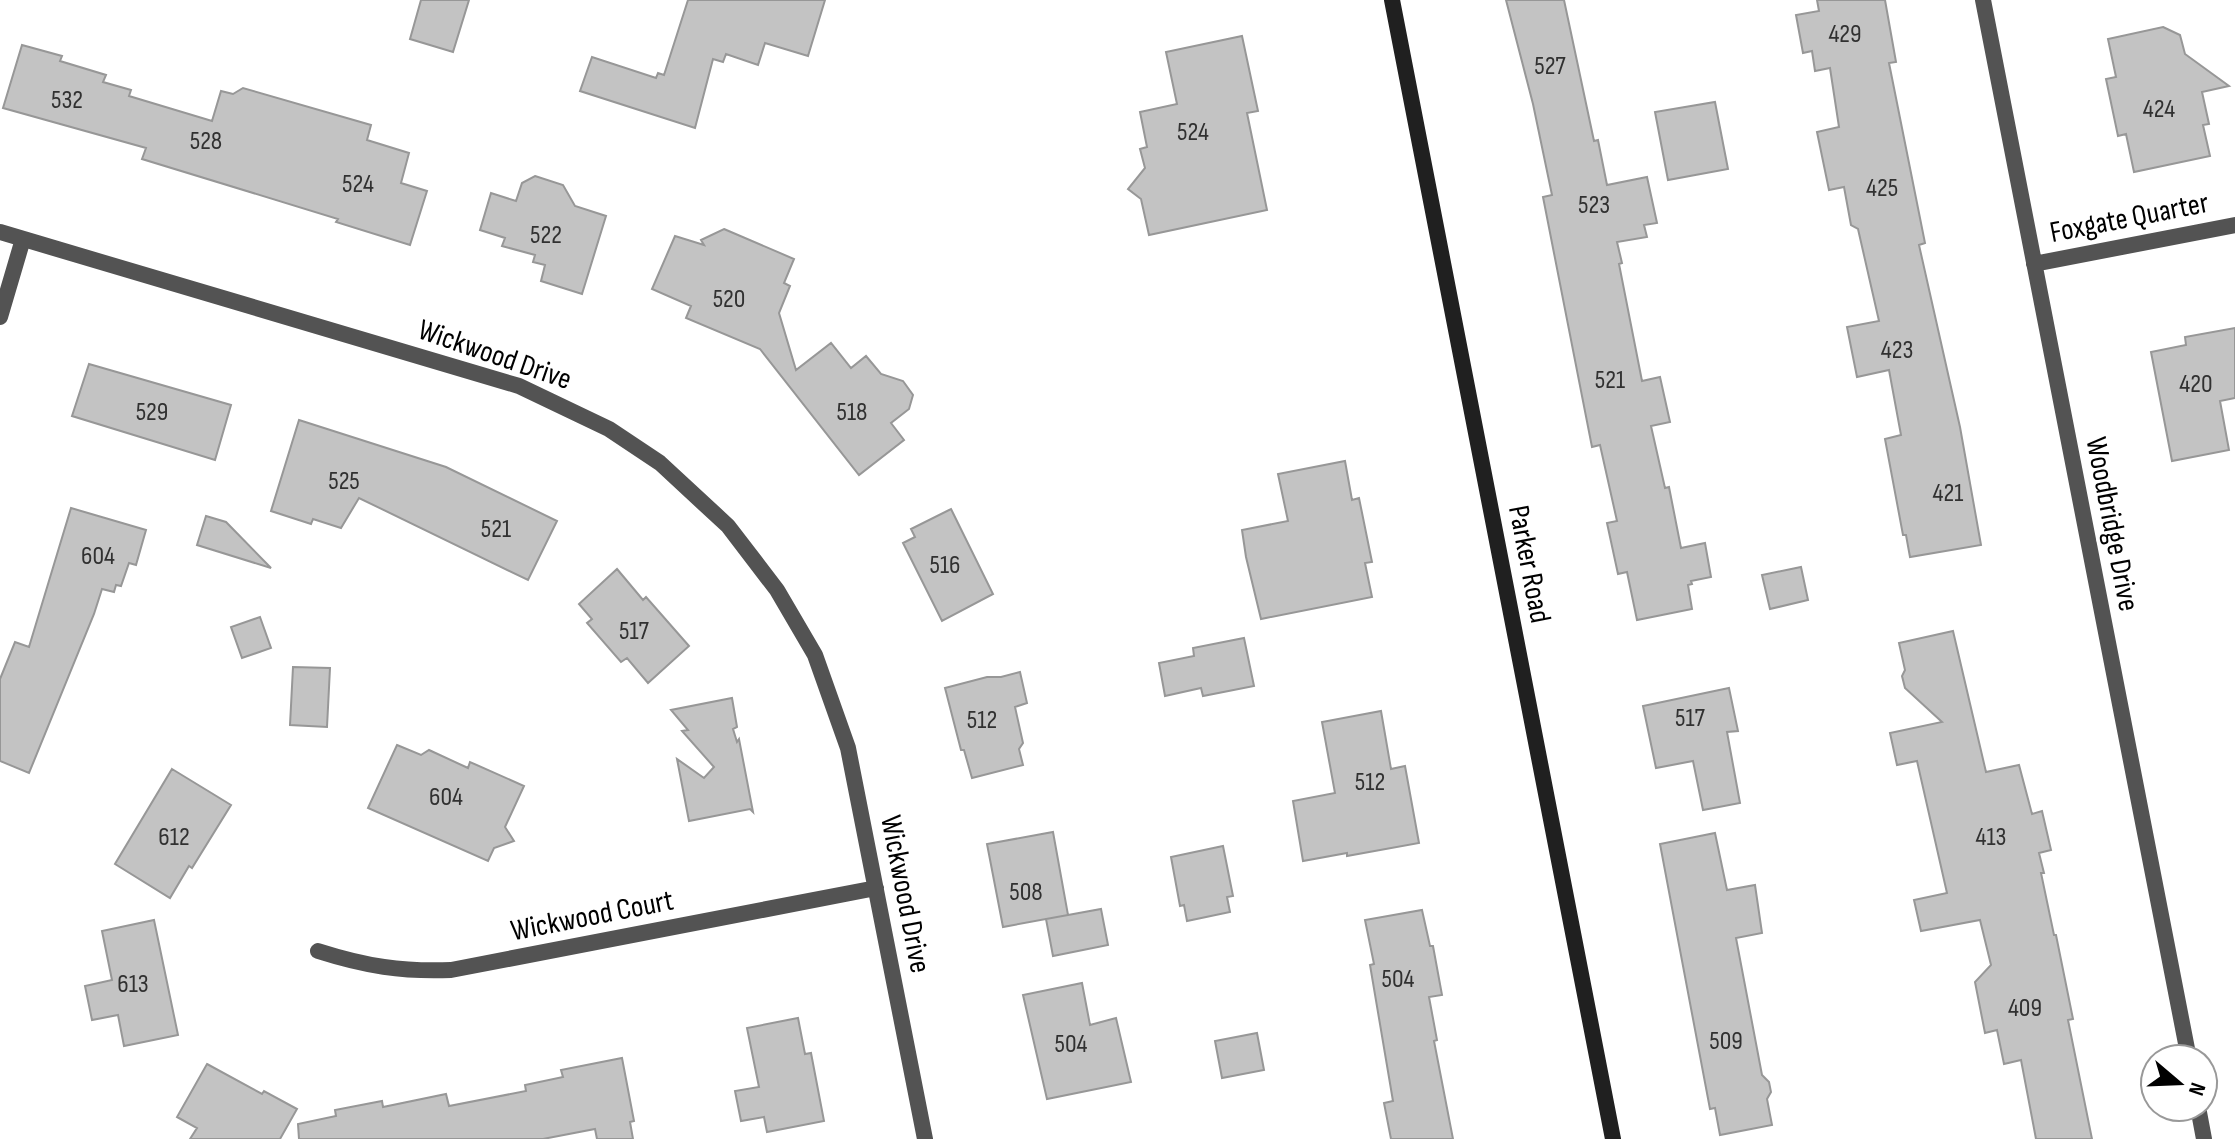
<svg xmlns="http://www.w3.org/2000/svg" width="2235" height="1139" viewBox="0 0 2235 1139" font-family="'Sofia Sans Condensed',sans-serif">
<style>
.building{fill:#c3c3c3;stroke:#979797;stroke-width:2}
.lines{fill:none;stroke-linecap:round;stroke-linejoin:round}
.street{stroke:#535353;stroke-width:16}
.secondary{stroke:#202020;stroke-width:16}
.labels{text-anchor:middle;stroke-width:7;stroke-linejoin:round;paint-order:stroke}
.number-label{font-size:26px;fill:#313131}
.street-label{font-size:30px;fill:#000;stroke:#fff}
</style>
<rect width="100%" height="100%" fill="#fff"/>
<!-- building -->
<path class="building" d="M 421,0 L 469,0 L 453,52 L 410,39 Z
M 688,0 L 825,0 L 808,56 L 765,43 L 758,65 L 726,54 L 723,62 L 713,59 L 695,128 L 580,91 L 592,57 L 656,78 L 658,73 L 664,75 Z
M 1506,0 L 1564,0 L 1594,141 L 1598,140 L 1607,185 L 1647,177 L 1657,223 L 1644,225 L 1647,237 L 1617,242 L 1622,263 L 1619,264 L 1642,381 L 1660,377 L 1670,422 L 1651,426 L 1665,488 L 1669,487 L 1681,548 L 1705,543 L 1711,577 L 1691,581 L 1692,584 L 1688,585 L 1692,609 L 1637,620 L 1627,572 L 1618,574 L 1607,523 L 1617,521 L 1600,445 L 1592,447 L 1543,197 L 1552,195 L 1533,104 Z
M 1817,0 L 1885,0 L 1896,62 L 1889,63 L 1925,243 L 1919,245 L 1960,427 L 1981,545 L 1910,557 L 1906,535 L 1903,535 L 1885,439 L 1901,435 L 1889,370 L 1857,377 L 1847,327 L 1879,321 L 1858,229 L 1851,225 L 1844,187 L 1829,190 L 1817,132 L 1839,127 L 1830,68 L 1815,71 L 1812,51 L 1803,53 L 1796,15 L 1819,11 Z
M 2163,27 L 2180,35 L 2185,54 L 2229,86 L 2202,92 L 2209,124 L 2203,125 L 2210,156 L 2134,172 L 2126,134 L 2118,136 L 2106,79 L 2116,77 L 2108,39 Z
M 1242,36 L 1258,111 L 1247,113 L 1267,210 L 1149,235 L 1141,199 L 1128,189 L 1145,168 L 1140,149 L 1147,147 L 1140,112 L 1177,104 L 1166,52 Z
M 22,45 L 62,56 L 60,61 L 106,75 L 103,82 L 131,90 L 129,96 L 212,121 L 221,91 L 233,94 L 243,88 L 371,125 L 367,140 L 409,153 L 401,183 L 427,191 L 410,245 L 336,222 L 338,219 L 142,159 L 146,148 L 3,108 Z
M 1715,102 L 1728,169 L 1668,180 L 1655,112 Z
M 535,176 L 563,185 L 575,206 L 606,216 L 582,294 L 541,281 L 545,265 L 533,262 L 535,255 L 502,246 L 505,238 L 480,230 L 491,193 L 516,201 L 522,183 Z
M 724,229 L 794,259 L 784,283 L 790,286 L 779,313 L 796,370 L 831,343 L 851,368 L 866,356 L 881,374 L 903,381 L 913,395 L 909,409 L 891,423 L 904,440 L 859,475 L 760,349 L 686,318 L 691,306 L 652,289 L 675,236 L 704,245 L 701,240 Z
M 2235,328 L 2235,398 L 2220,401 L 2229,450 L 2172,461 L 2151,352 L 2186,345 L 2185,337 Z
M 89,364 L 231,405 L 215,460 L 72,416 Z
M 299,420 L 446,467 L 557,521 L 528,580 L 359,498 L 341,528 L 313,519 L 311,524 L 271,511 Z
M 1345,461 L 1352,500 L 1359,498 L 1372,562 L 1365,563 L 1372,597 L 1261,619 L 1246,557 L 1242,530 L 1288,521 L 1278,474 Z
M 71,508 L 146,530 L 136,565 L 129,563 L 121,586 L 116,585 L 114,592 L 102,589 L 94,614 L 29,773 L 0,761 L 0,679 L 15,642 L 29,647 Z
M 951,509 L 993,594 L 942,621 L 903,543 L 915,537 L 911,529 Z
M 206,516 L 226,522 L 271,568 L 197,545 Z
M 1801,567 L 1808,600 L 1770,609 L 1762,575 Z
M 617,569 L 643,600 L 646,597 L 689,646 L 648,683 L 627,658 L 621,662 L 587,623 L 592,619 L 579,604 Z
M 260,617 L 271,648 L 242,658 L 231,627 Z
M 1953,631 L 1986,772 L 2019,765 L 2032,814 L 2042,811 L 2051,850 L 2039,853 L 2044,873 L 2041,873 L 2054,935 L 2056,935 L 2073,1019 L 2068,1020 L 2092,1139 L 2036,1139 L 2021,1060 L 2004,1064 L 1997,1030 L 1985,1033 L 1975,982 L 1991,965 L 1980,920 L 1921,931 L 1914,900 L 1947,893 L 1917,761 L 1897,765 L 1890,733 L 1942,722 L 1905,688 L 1902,676 L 1905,670 L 1899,643 Z
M 1244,638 L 1254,686 L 1203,696 L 1201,688 L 1165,696 L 1159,663 L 1194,656 L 1193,648 Z
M 293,667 L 330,668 L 327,727 L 290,725 Z
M 1020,672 L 1027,703 L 1015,707 L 1023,743 L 1019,749 L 1023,765 L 972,778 L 964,750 L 961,750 L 945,688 L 987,677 L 1001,677 Z
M 1729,688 L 1738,731 L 1727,732 L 1740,803 L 1703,810 L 1693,761 L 1656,768 L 1643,706 Z
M 732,698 L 737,727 L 733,729 L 737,742 L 739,739 L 753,812 L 750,809 L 689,821 L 677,759 L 704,778 L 714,767 L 682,731 L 688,730 L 671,710 Z
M 1381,711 L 1391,769 L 1405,766 L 1419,843 L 1347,856 L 1347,853 L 1303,861 L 1293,801 L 1335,793 L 1322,722 Z
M 397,745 L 421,755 L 429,750 L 468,768 L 470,762 L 524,786 L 505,827 L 514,841 L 494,848 L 488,861 L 368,808 Z
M 172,769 L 231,805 L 192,868 L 189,866 L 170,898 L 115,864 Z
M 1053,832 L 1068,915 L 1003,927 L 987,844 Z
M 1715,833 L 1727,890 L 1755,885 L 1762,933 L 1736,938 L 1762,1075 L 1769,1082 L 1771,1092 L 1767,1099 L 1772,1125 L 1720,1135 L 1715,1108 L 1710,1109 L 1660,844 Z
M 1223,846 L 1233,896 L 1227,897 L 1230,912 L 1187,921 L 1184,905 L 1180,906 L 1171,857 Z
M 1101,909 L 1108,945 L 1053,956 L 1046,919 Z
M 1422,910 L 1430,946 L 1433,946 L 1442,995 L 1429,997 L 1437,1040 L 1434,1041 L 1453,1139 L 1391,1139 L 1384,1103 L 1393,1101 L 1370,965 L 1374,964 L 1365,920 Z
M 154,920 L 178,1035 L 124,1046 L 118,1015 L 92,1020 L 85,986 L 112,980 L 102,931 Z
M 1082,983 L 1090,1025 L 1116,1018 L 1131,1082 L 1047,1099 L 1023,995 Z
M 798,1018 L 805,1054 L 811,1053 L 824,1121 L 767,1132 L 764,1117 L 741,1121 L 735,1091 L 759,1087 L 747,1028 Z
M 1257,1033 L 1264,1070 L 1222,1078 L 1215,1041 Z
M 622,1058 L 634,1121 L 630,1122 L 633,1139 L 597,1139 L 595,1129 L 543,1139 L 299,1139 L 298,1124 L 336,1116 L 335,1110 L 382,1101 L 383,1107 L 446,1094 L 449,1106 L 526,1091 L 525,1085 L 563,1077 L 561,1070 Z
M 207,1064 L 262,1094 L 264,1091 L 297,1109 L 280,1139 L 190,1139 L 197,1128 L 177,1117 Z"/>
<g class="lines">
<!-- street -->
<path class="street" d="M 1983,0 L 2189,1059
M 0,232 L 519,386 L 609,429 L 660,463 L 728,526 L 777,590 L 815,655 L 848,748 L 925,1139
M 2034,264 L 2235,225
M 0,317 L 23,239
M 318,951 C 365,966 402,972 451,970 L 876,888
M 2198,1107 L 2204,1139"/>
<!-- secondary -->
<path class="secondary" d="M 1392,0 L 1613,1139"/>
</g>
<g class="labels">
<!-- number labels -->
<g class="number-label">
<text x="1845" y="42">429</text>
<text x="1550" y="74">527</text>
<text x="67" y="108">532</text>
<text x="2159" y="117">424</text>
<text x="1193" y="140">524</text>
<text x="206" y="149">528</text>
<text x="358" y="192">524</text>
<text x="1882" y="196">425</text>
<text x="1594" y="213">523</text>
<text x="546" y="243">522</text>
<text x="729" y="307">520</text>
<text x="1897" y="358">423</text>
<text x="1610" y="388">521</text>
<text x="2196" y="392">420</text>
<text x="152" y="420">529</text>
<text x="852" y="420">518</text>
<text x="344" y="489">525</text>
<text x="1948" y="501">421</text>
<text x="496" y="537">521</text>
<text x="98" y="564">604</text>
<text x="945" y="573">516</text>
<text x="634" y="639">517</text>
<text x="1690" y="726">517</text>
<text x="982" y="728">512</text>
<text x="1370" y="790">512</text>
<text x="446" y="805">604</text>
<text x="174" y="845">612</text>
<text x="1991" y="845">413</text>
<text x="1026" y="900">508</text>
<text x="1398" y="987">504</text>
<text x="133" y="992">613</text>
<text x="2025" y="1016">409</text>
<text x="1726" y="1049">509</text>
<text x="1071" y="1052">504</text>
</g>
<!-- street labels -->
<g class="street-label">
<text transform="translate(2129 217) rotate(-11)" y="10">Foxgate Quarter</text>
<text transform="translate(495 354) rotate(19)" y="10">Wickwood Drive</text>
<text transform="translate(2113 524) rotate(79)" y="10">Woodbridge Drive</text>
<text transform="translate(1530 564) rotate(79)" y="10">Parker Road</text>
<text transform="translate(906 894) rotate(79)" y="10">Wickwood Drive</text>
<text transform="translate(592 915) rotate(-11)" y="10">Wickwood Court</text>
</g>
</g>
<!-- north arrow -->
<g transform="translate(2179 1083) rotate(109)"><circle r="38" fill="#ffffff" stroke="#999999" stroke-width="2"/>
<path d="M0-6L14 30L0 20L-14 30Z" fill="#000000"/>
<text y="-12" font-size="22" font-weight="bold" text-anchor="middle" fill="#000000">N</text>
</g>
</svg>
